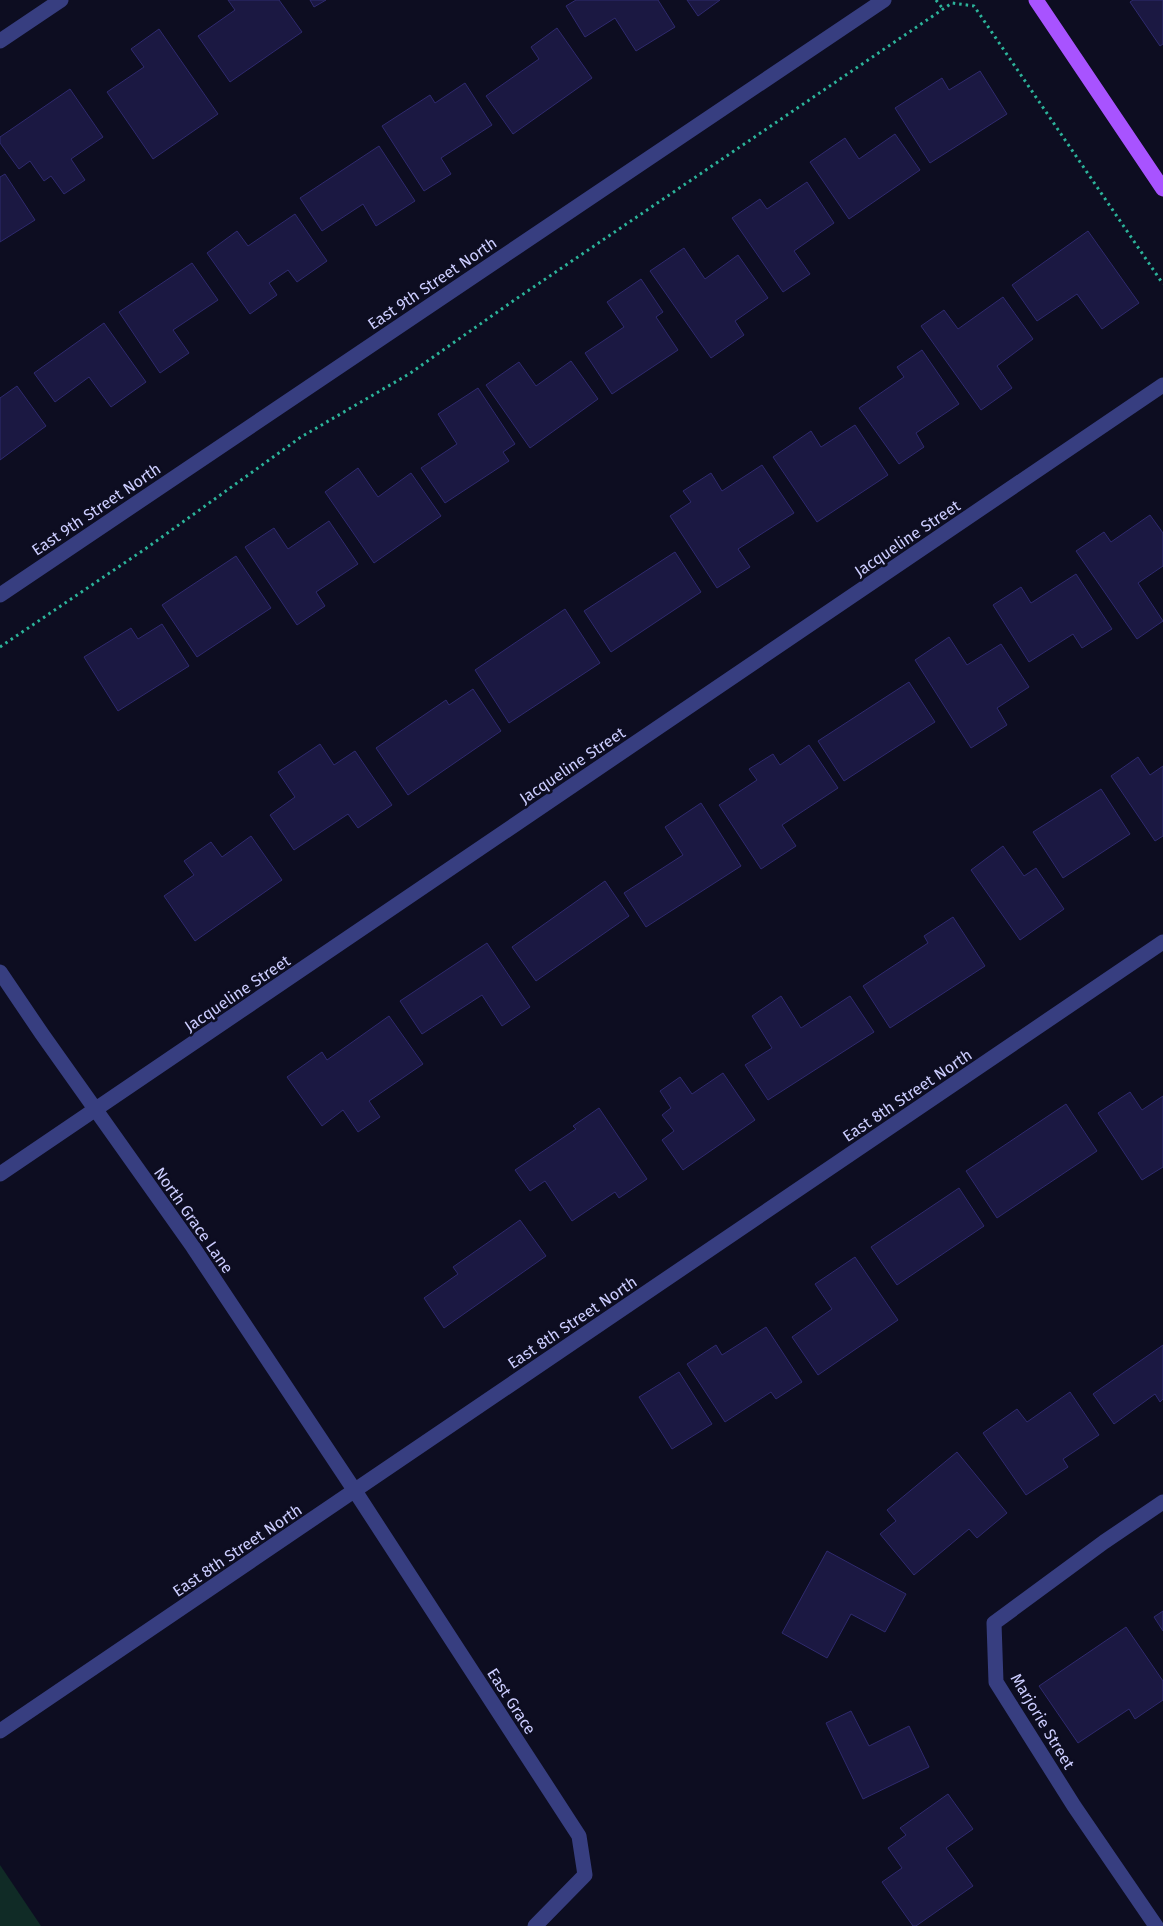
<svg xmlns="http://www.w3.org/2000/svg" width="1163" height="1926" viewBox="0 0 1163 1926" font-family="'Fira Sans',sans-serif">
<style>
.green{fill:#102b26}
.building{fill:#1b1842;stroke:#2f2a6e}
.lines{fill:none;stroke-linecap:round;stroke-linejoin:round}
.path{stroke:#2cb39a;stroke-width:3;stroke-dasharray:2.5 4;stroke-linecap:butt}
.minor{stroke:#373e80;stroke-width:15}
.major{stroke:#a853ff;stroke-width:15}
.labels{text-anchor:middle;stroke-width:5;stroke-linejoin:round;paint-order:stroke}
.street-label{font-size:16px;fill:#cccdff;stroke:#0d0d21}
</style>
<rect width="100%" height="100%" fill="#0d0d21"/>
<!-- green -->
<path class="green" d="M 0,1865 L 41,1926 L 0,1926 Z"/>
<!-- building -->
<path class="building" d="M 228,0 L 279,0 L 302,32 L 230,82 L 198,36 L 235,10 Z
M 310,0 L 326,0 L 314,7 Z
M 576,0 L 658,0 L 675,27 L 636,51 L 615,18 L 585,37 L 566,6 Z
M 687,0 L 720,0 L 698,16 Z
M 1133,0 L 1163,0 L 1163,44 L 1160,46 L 1130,2 Z
M 557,28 L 592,78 L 513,134 L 486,96 L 539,59 L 531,47 Z
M 159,29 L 218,114 L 153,159 L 107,92 L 144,67 L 131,49 Z
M 980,71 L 1007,114 L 930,163 L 895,108 L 942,78 L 949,90 Z
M 465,83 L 492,125 L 441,158 L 451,174 L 424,191 L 382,126 L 430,95 L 435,103 Z
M 70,89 L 103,137 L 71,159 L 85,180 L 64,194 L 51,176 L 44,181 L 30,161 L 19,169 L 0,143 L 0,137 Z
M 895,134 L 920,170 L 849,219 L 810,162 L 845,138 L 859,159 Z
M 379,146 L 415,201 L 376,226 L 363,204 L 322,231 L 300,198 Z
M 5,174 L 35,220 L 0,242 L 0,177 Z
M 807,182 L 834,223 L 794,251 L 810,274 L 783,292 L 732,218 L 760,199 L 767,209 Z
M 295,214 L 327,261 L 297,282 L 288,270 L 269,283 L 277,295 L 250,314 L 207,253 L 237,231 L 248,246 Z
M 1088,231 L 1139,303 L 1102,329 L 1077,294 L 1037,321 L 1012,285 Z
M 684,248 L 705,279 L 738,255 L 768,298 L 735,321 L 744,335 L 711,358 L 650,271 Z
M 192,263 L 218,300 L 173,330 L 189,353 L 160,373 L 119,312 Z
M 641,279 L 663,312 L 656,317 L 678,350 L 612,394 L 585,353 L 624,327 L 607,302 Z
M 1003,297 L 1033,339 L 997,366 L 1012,388 L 981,410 L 921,326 L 944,310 L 958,329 Z
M 104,323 L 146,382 L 111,407 L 89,377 L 55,402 L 34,373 Z
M 922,350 L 959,404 L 916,433 L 924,447 L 899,464 L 859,408 L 904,377 L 897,367 Z
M 571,361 L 598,399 L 530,448 L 486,385 L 519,362 L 536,386 Z
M 17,386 L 46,426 L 0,460 L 0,398 Z
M 478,388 L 515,444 L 503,452 L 509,461 L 445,503 L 421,468 L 457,444 L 438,414 Z
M 855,425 L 888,475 L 817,522 L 773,457 L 811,431 L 821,447 Z
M 762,465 L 794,513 L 738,549 L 750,567 L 717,588 L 670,516 L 691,502 L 683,491 L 711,473 L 722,491 Z
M 358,468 L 378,497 L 411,473 L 441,516 L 374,563 L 325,492 Z
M 1150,515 L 1163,533 L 1163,566 L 1138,583 L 1163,621 L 1137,639 L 1076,551 L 1104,532 L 1111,542 Z
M 329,521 L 358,564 L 316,592 L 325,606 L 297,625 L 245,547 L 274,528 L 288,549 Z
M 675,552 L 701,592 L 611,652 L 584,611 Z
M 236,556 L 271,608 L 197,657 L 162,605 Z
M 1076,574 L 1112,629 L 1082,648 L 1073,634 L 1029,662 L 993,605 L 1021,587 L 1031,603 Z
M 565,609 L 600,663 L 509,723 L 475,670 Z
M 162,624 L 189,666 L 118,711 L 84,657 L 131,628 L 138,639 Z
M 949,637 L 967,665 L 1001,644 L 1029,687 L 997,708 L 1007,725 L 971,748 L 915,660 Z
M 909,682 L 935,722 L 844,781 L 818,741 Z
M 473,689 L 501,731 L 408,795 L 376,748 L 446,700 L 449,705 Z
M 320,744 L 334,765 L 355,751 L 392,805 L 358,828 L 348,814 L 294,850 L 270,815 L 295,797 L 278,772 Z
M 809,745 L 838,788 L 782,825 L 796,846 L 761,869 L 719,805 L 757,780 L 749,769 L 773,754 L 780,765 Z
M 1138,757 L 1150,775 L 1163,766 L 1163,836 L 1155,841 L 1111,776 Z
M 1101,789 L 1130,834 L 1063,878 L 1033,832 Z
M 701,803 L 741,866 L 646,927 L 624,893 L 683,855 L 665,827 Z
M 251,836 L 282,880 L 195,941 L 164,896 L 194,875 L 184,861 L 211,842 L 222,857 Z
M 1003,846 L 1024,876 L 1036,868 L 1064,909 L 1020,940 L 971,870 Z
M 605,881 L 629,916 L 536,981 L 512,947 Z
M 953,917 L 985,966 L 890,1028 L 863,986 L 928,943 L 924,936 Z
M 487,943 L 530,1007 L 502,1026 L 482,995 L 422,1034 L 400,1001 Z
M 781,996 L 801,1028 L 850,996 L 874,1032 L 768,1100 L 745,1065 L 772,1048 L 752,1016 Z
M 389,1016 L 423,1064 L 369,1101 L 380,1117 L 358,1132 L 343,1110 L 322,1126 L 287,1077 L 322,1052 L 327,1060 Z
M 723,1073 L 755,1120 L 683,1170 L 662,1140 L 674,1131 L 662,1115 L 671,1108 L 660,1091 L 680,1077 L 692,1094 Z
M 1130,1092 L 1142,1110 L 1163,1096 L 1163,1167 L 1142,1180 L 1098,1113 Z
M 1066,1104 L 1097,1151 L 997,1218 L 966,1171 Z
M 599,1108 L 647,1179 L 619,1198 L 615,1192 L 572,1221 L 545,1181 L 530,1191 L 515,1170 L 576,1129 L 573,1126 Z
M 959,1188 L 984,1226 L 897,1285 L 871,1247 Z
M 520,1220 L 546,1256 L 444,1328 L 424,1298 L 458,1274 L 453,1267 Z
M 855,1257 L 898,1320 L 818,1375 L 792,1337 L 832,1309 L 815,1284 Z
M 766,1327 L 802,1382 L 776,1399 L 771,1392 L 725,1422 L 687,1364 L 716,1345 L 722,1355 Z
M 1163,1345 L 1163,1399 L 1160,1402 L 1155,1394 L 1114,1424 L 1093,1394 Z
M 679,1372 L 712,1424 L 672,1449 L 639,1397 Z
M 1070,1392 L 1099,1435 L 1063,1459 L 1068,1467 L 1026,1495 L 983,1433 L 1017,1409 L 1027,1422 Z
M 957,1452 L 1007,1513 L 977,1538 L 969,1529 L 914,1575 L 880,1534 L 896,1521 L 887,1510 Z
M 827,1551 L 906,1594 L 885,1632 L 851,1614 L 827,1658 L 782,1633 Z
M 1163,1611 L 1163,1631 L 1154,1617 Z
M 1126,1627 L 1163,1681 L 1163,1700 L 1135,1719 L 1129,1709 L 1078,1743 L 1039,1686 Z
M 851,1711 L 869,1746 L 909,1726 L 929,1767 L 863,1799 L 826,1723 Z
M 948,1794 L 973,1829 L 946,1848 L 973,1886 L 916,1926 L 913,1926 L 882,1882 L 902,1868 L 888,1848 L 906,1835 L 900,1828 Z"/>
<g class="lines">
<!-- path -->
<path class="path" d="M 936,0 L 943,9
M 0,647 L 148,547 L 301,437 L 409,374 L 513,301 L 952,3 L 974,6 L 1163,284"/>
<!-- minor -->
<path class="minor" d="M 0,41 L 61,0
M 0,595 L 884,0
M 0,972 L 42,1034 L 193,1247 L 355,1491 L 579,1836 L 585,1875 L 535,1926
M 0,1174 L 1163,385
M 0,1731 L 1163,942
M 1156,1926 L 1074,1806 L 996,1682 L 994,1623 L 1104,1542 L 1163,1502"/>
<!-- major -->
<path class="major" d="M 1036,0 L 1163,189"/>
</g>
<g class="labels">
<!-- street labels -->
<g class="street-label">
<text transform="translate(432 283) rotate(-34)" y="6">East 9th Street North</text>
<text transform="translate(96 509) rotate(-34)" y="6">East 9th Street North</text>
<text transform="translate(907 538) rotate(-34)" y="6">Jacqueline Street</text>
<text transform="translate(572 765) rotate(-34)" y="6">Jacqueline Street</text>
<text transform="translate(237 993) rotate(-34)" y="6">Jacqueline Street</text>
<text transform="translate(907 1095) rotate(-34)" y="6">East 8th Street North</text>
<text transform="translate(194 1220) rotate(55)" y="6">North Grace Lane</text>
<text transform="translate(572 1322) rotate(-34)" y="6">East 8th Street North</text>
<text transform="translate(237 1550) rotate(-34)" y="6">East 8th Street North</text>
<text transform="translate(512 1701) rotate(57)" y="6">East Grace</text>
<text transform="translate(1043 1721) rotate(59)" y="6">Marjorie Street</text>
</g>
</g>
</svg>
